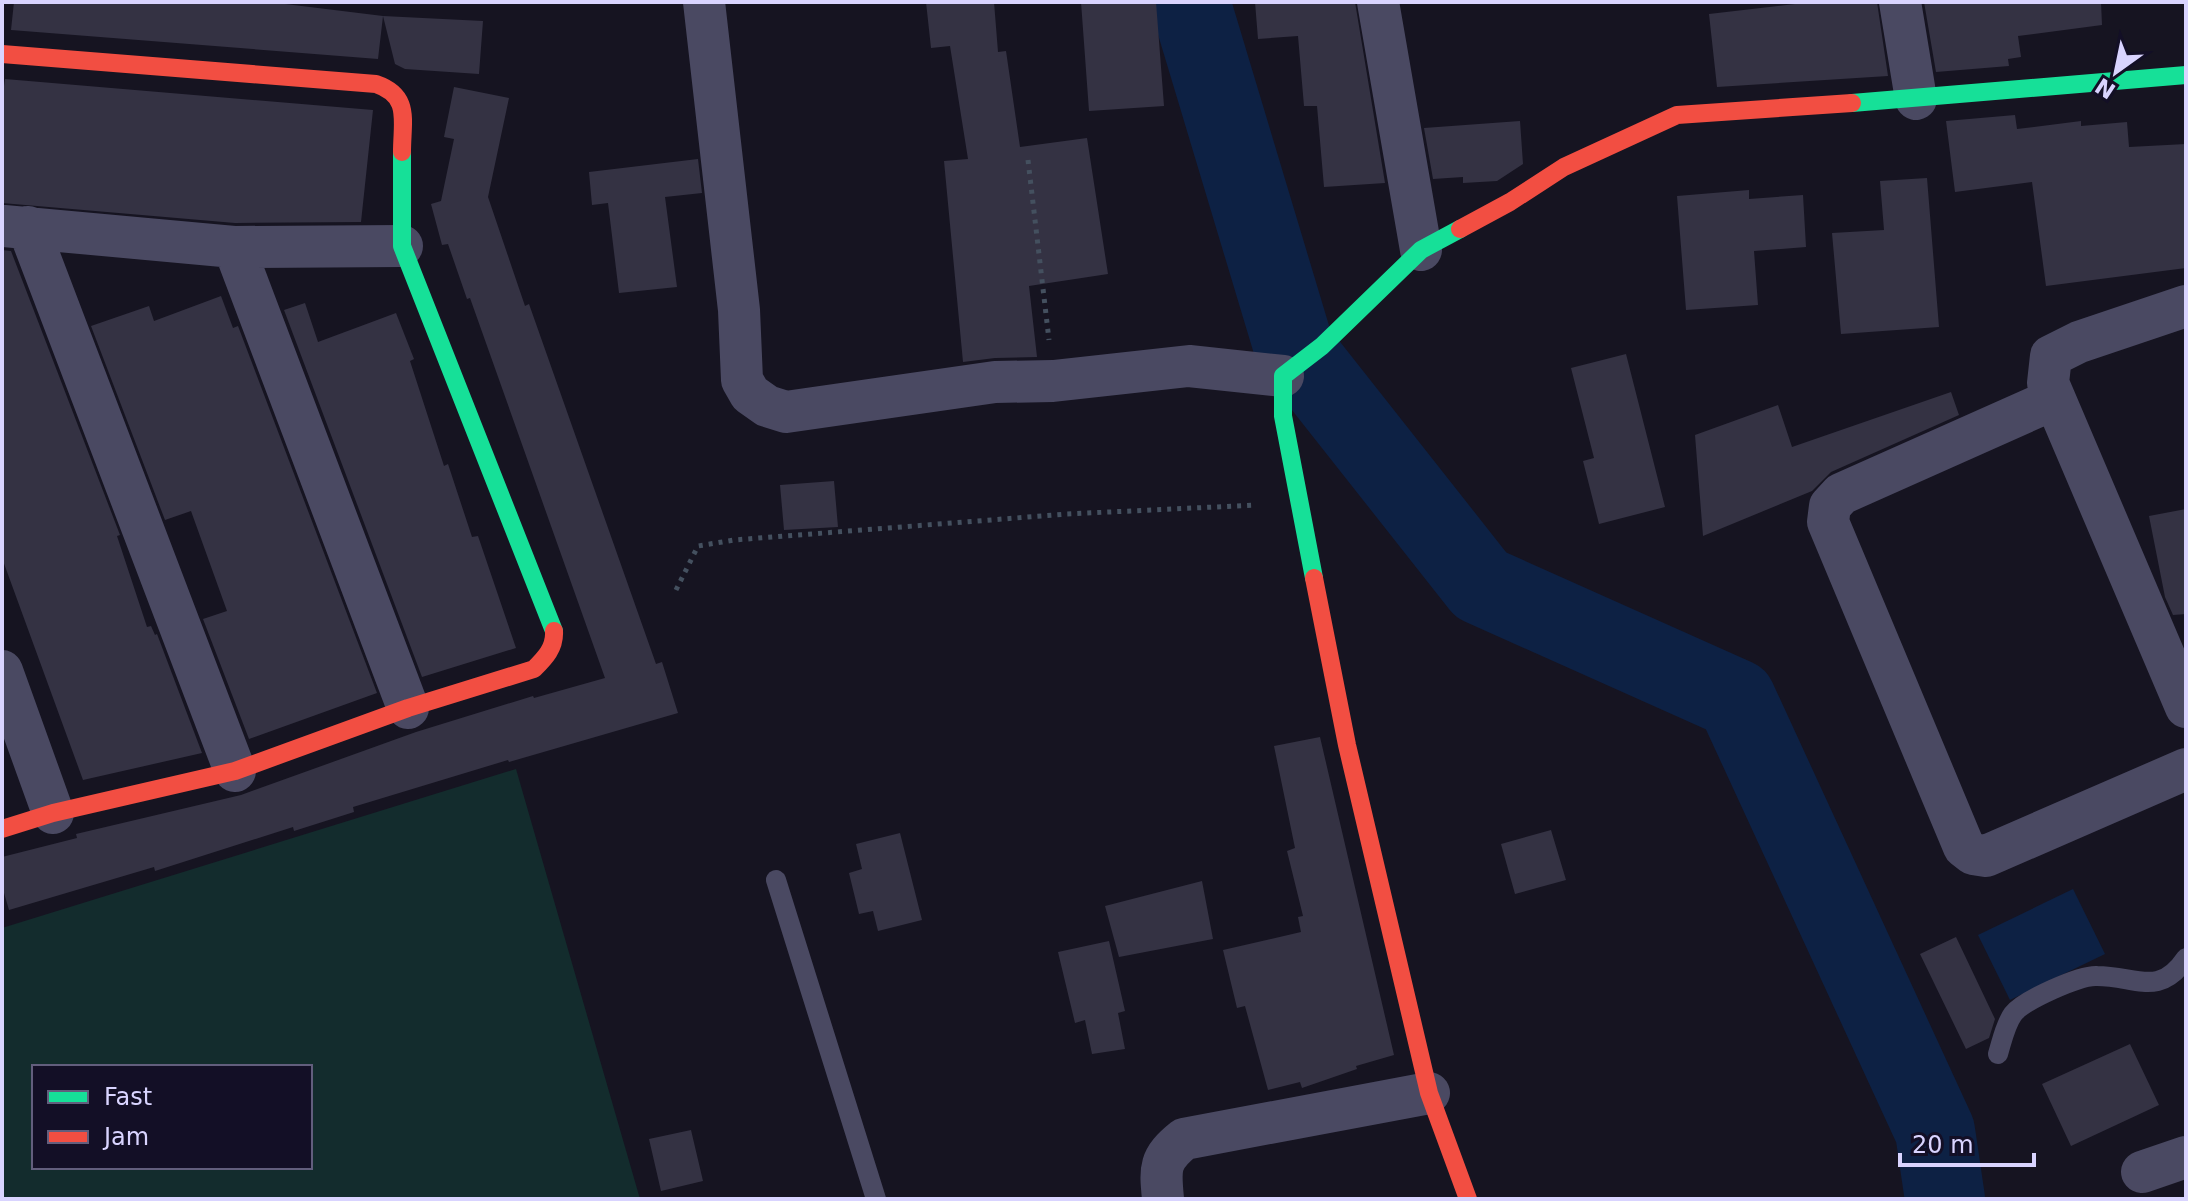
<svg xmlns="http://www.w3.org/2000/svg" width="2188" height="1201" viewBox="0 0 2188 1201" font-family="'DejaVu Sans',sans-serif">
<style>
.green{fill:#132c2d;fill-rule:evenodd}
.water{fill:#0d2144}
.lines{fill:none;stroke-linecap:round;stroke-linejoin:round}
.river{stroke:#0d2144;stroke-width:80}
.building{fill:#343243}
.path{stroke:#44505f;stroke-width:5;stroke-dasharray:4 6;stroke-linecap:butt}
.lane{stroke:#4a4962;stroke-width:20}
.street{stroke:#4a4962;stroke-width:42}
.fast{stroke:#16e098;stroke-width:18}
.jam{stroke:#f24e42;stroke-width:18}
</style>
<rect width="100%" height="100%" fill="#161421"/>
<!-- green -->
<path class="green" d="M 516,769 L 640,1199 L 2,1199 L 2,928 ZM 34,1067 L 310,1067 L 310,1167 L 34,1167 Z"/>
<!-- water -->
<path class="water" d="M 2073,889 L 2105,954 L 2010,1000 L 1978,935 Z"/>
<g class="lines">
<!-- river -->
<path class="river" d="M 1190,2 L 1294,348 L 1481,585 L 1736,699 L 1935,1131 L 1945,1199"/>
</g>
<!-- building -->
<path class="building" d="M 14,2 L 269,2 L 383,16 L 483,21 L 479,74 L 405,69 L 395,64 L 383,16 L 378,59 L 11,30 Z
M 926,2 L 994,2 L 998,52 L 1006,51 L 1020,147 L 1087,138 L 1108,274 L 1029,286 L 1037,357 L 995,358 L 963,362 L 944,161 L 968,159 L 950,46 L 931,48 Z
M 1081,2 L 1156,2 L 1164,106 L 1089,111 Z
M 1255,2 L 1355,2 L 1385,183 L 1324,187 L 1317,106 L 1304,106 L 1298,36 L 1258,39 Z
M 1795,2 L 1877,2 L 1888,76 L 1717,87 L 1709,14 L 1795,4 Z
M 1924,2 L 2101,2 L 2102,25 L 2018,36 L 2021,57 L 2008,59 L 2009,66 L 1936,72 Z
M 5,79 L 373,110 L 361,222 L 235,223 L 2,203 L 2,100 Z
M 454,87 L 509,98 L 488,197 L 525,306 L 529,304 L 656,664 L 662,662 L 678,713 L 509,762 L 508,760 L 353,807 L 354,812 L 294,831 L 293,827 L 155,871 L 154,867 L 9,910 L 2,886 L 2,857 L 77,838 L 76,834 L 241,795 L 416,732 L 533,696 L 534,698 L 605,678 L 470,298 L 467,299 L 448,244 L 442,245 L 431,204 L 441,201 L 454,139 L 444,137 Z
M 2015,115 L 2017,129 L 2081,121 L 2081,126 L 2127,122 L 2129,147 L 2186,144 L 2186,268 L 2046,286 L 2032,182 L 1955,192 L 1946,121 Z
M 1520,121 L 1523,164 L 1497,181 L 1463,183 L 1463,177 L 1433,179 L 1424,128 Z
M 698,159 L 702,193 L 665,197 L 677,287 L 619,293 L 608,203 L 592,205 L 589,172 Z
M 1927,178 L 1939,327 L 1841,334 L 1832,233 L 1884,230 L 1880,181 Z
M 1749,190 L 1749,199 L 1803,195 L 1806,247 L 1754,251 L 1758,305 L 1686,310 L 1677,196 Z
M 2,250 L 11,251 L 120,535 L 117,536 L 147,627 L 151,626 L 155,635 L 157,634 L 202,753 L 83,780 L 2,558 Z
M 221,296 L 233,328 L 238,326 L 377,693 L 249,739 L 203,619 L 227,611 L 191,511 L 165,520 L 91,326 L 149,306 L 154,321 Z
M 305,303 L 318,342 L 396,313 L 414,359 L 410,361 L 444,466 L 448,464 L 472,537 L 478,536 L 516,648 L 422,677 L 284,310 Z
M 1626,354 L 1665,507 L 1599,524 L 1583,461 L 1594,458 L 1571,368 Z
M 1951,392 L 1959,415 L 1831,472 L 1812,491 L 1703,536 L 1695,435 L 1778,405 L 1792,447 Z
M 834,481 L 838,527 L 784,530 L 780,485 Z
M 2186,509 L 2186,614 L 2173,615 L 2165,597 L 2149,516 Z
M 1320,737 L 1394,1055 L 1356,1066 L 1357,1069 L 1302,1088 L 1300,1082 L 1268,1090 L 1245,1006 L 1237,1008 L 1223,950 L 1301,932 L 1298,917 L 1303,916 L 1287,851 L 1295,848 L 1274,746 Z
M 1551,830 L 1566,880 L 1515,894 L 1501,844 Z
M 900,833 L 922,920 L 878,931 L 873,911 L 859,914 L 849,873 L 862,869 L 856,844 Z
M 1202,881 L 1213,939 L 1119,957 L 1105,906 Z
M 1956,937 L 1995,1019 L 1989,1038 L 1966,1049 L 1920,954 Z
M 1109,941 L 1125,1011 L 1118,1013 L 1125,1049 L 1092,1054 L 1085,1020 L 1075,1023 L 1058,952 Z
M 2130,1044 L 2159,1105 L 2071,1146 L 2042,1084 Z
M 691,1130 L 703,1181 L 661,1191 L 649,1139 Z"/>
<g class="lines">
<!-- path -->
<path class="path" d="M 1028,160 L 1049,340
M 676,590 L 698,546 L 734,540 L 1067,514 L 1257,505"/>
<!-- lane -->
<path class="lane" d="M 776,880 L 876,1199
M 1998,1054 C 2002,1041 2005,1025 2013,1014 C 2024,1000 2080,975 2097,976 C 2136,976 2159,998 2186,958"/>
<!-- street -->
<path class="street" d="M 704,2 L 739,310 L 742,380 L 750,394 L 767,406 L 786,412 L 995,382 L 1053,381 L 1189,366 L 1283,376
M 1378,2 L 1421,250
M 1900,2 L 1916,99
M 4,226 L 234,247 L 402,246
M 28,227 L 235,771
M 234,247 L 408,708
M 2186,306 L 2079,342 L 2051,356 L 2048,383 L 2186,707
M 2054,399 L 1841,494 L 1830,506 L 1828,522 L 1964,847 L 1973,854 L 1986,856 L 2186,769
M 2,671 L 53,813
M 2142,1172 L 2186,1157
M 1163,1199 C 1160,1168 1159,1159 1184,1139 L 1429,1093"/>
<!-- fast -->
<path class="fast" d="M 1852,103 L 2186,75
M 402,152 L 402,246 L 554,631
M 1314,578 L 1283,416 L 1283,376 L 1322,346 L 1421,250 L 1460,229"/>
<!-- jam -->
<path class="jam" d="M 2,54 L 376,84 C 411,96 402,120 402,152
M 1460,229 L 1510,202 L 1564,167 L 1677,115 L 1852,103
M 1314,578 L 1347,745 L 1429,1093 L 1468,1199
M 2,829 L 53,813 L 235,771 L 408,708 L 534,669 C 545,658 555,648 554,631"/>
</g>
<!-- border -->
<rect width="2188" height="1201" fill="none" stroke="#d9d4ff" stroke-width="8"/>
<!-- legend -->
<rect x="32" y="1065" width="280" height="104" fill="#130f26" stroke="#625e7d" stroke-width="2"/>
<rect x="48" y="1091" width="40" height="12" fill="#16e098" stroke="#625e7d" stroke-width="2"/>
<text x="104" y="1105" font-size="24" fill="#d9d4ff">Fast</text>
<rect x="48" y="1131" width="40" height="12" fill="#f24e42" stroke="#625e7d" stroke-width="2"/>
<text x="104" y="1145" font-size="24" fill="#d9d4ff">Jam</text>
<!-- north arrow -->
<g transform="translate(2116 72) rotate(213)" stroke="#130f26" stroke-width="6" paint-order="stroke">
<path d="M0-6L14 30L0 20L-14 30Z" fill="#d9d4ff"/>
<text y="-12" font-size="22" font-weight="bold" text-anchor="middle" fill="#d9d4ff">N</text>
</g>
<!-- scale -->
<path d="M1900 1153v12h134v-12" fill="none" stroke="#d9d4ff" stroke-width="4"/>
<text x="1912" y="1153" font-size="24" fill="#d9d4ff" stroke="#130f26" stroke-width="6" paint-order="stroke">20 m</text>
</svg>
